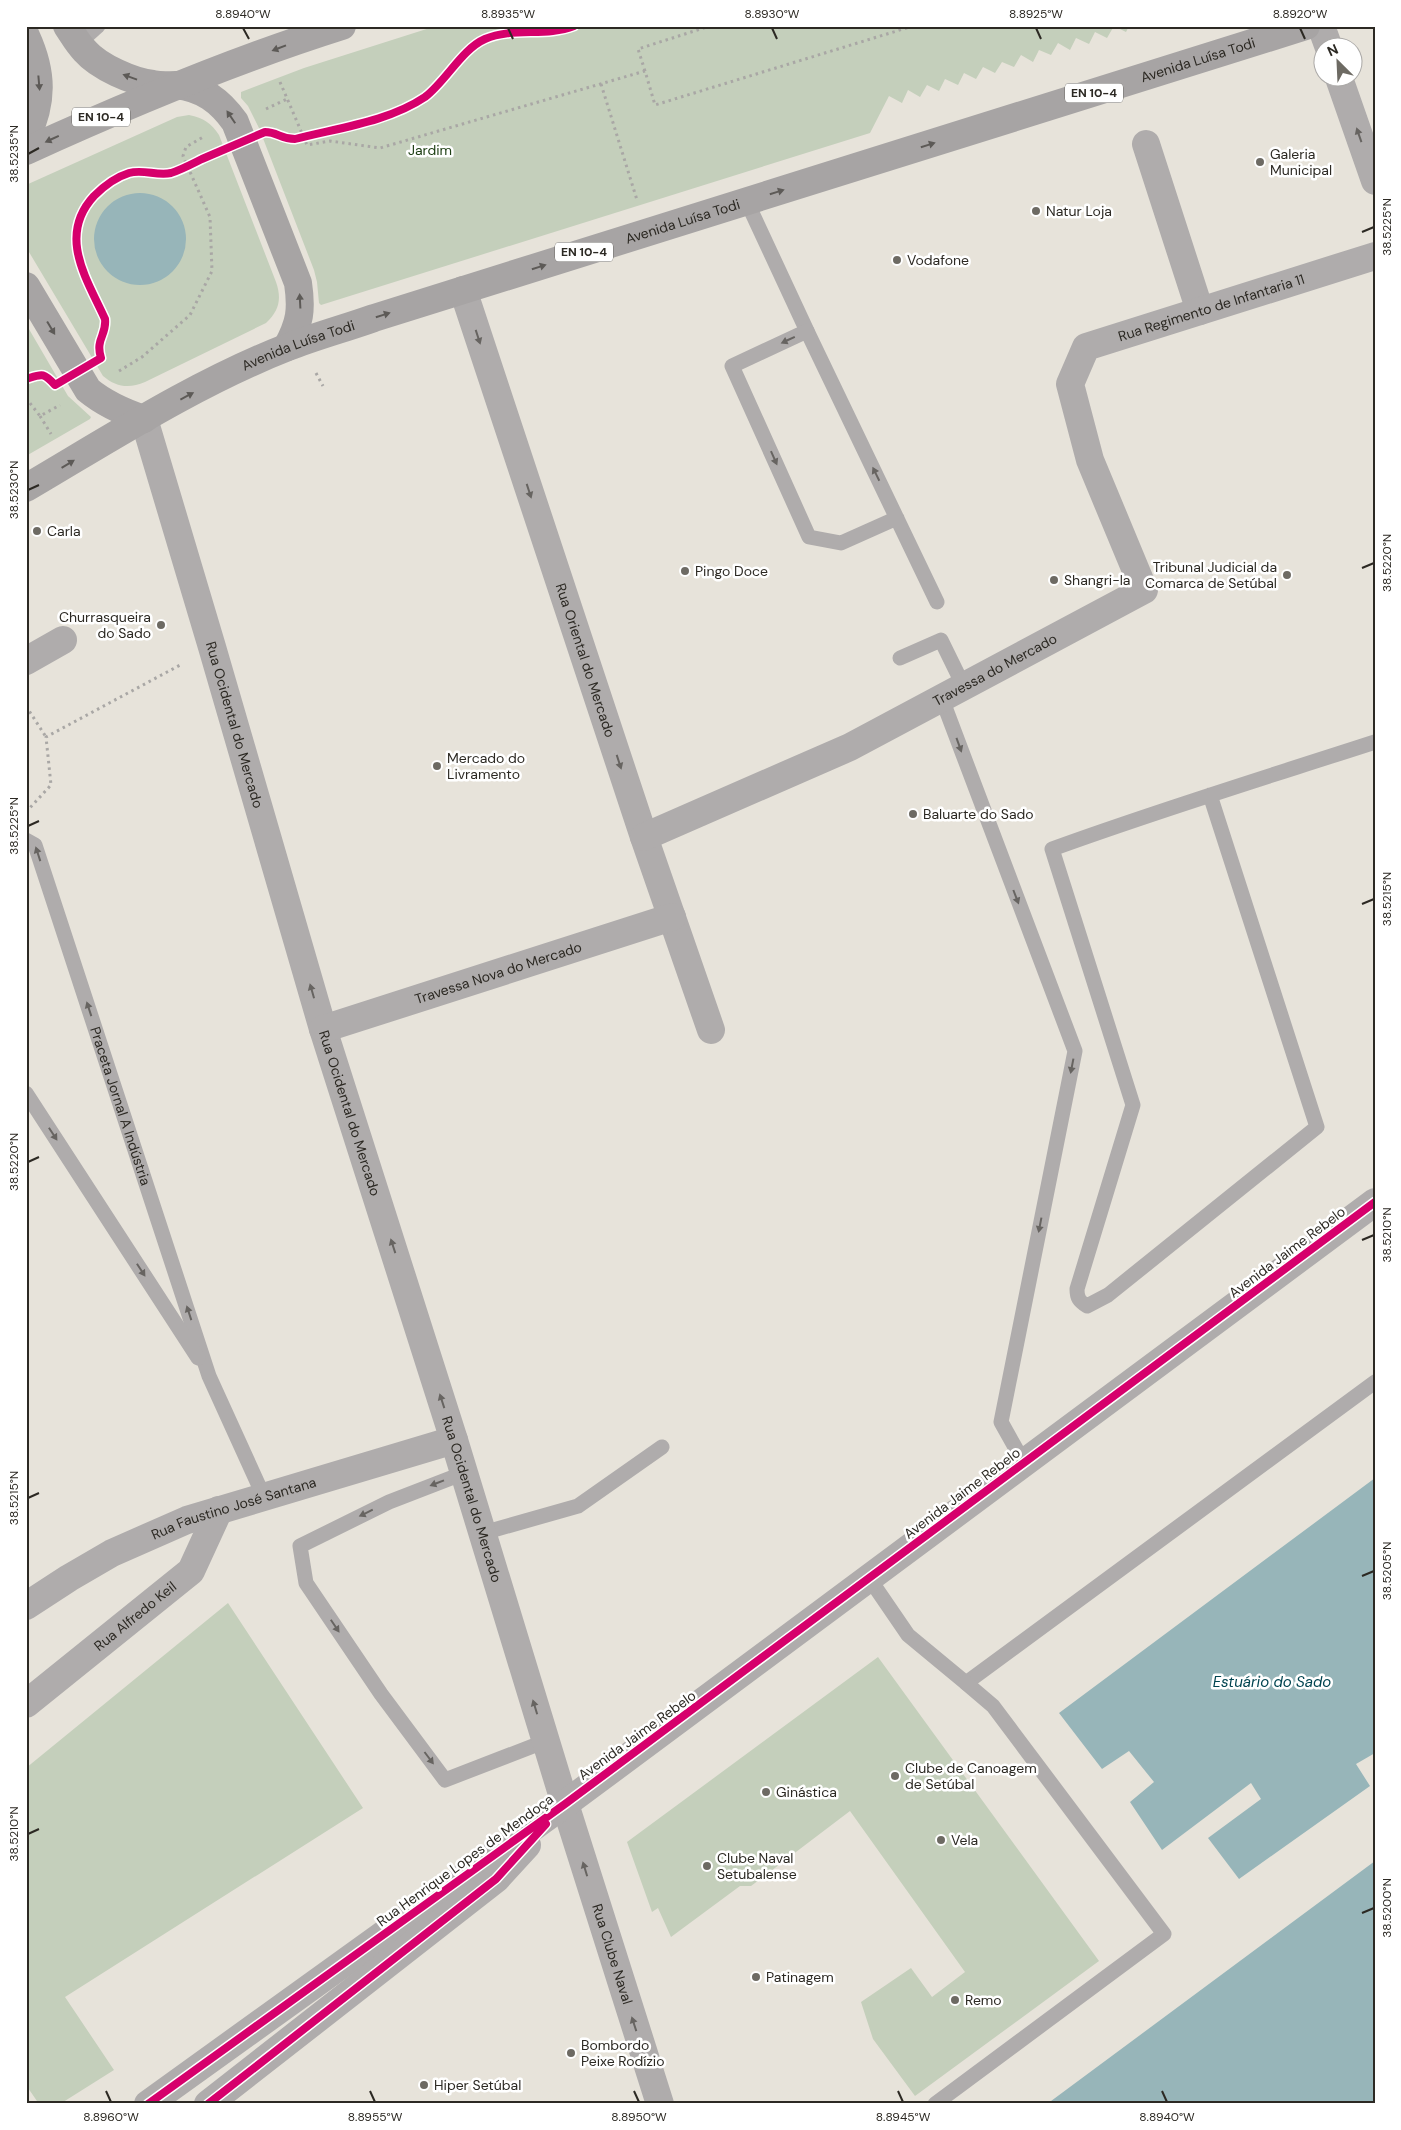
<svg xmlns="http://www.w3.org/2000/svg" width="1401" height="2130" viewBox="0 0 1401 2130" font-family="'DM Sans',sans-serif">
<style>
.green{fill:#c4cfbb}
.water{fill:#97b5b9}
.lines{fill:none;stroke-linecap:round;stroke-linejoin:round}
.path{stroke:#a9a7a5;stroke-width:3;stroke-dasharray:2.5 4;stroke-linecap:butt}
.lane{stroke:#afacac;stroke-width:15}
.street{stroke:#afacac;stroke-width:28}
.primary{stroke:#a7a4a4;stroke-width:28}
.cycleway-casing{stroke:#fff;stroke-width:11}
.cycleway{stroke:#d6006c;stroke-width:8}
.oneway{fill:#5d5a57}
.oneway2{fill:#676461}
.ticks{fill:none;stroke:#2c2923;stroke-width:2}
.poi-dot{fill:#6d6a63;stroke:#fff;stroke-width:2}
.labels{text-anchor:middle;stroke-width:5;stroke-linejoin:round;paint-order:stroke}
.shield{fill:#fff;stroke:#6b6965;stroke-width:1}
.shield-label{font-size:12px;font-weight:bold;fill:#2c2923}
.street-label{font-size:14px;fill:#2c2923;stroke:#fff}
.park-label{font-size:14px;fill:#1f4015;stroke:#fff}
.poi-label{font-size:14px;fill:#2c2923;stroke:#fff;text-anchor:start}
.water-label{font-size:15px;font-style:italic;fill:#004450;stroke:#fff}
.neatline{fill:none;stroke:#2c2923;stroke-width:2}
.ticks-label{font-size:12px;text-anchor:middle;fill:#2c2923}
</style>
<rect width="100%" height="100%" fill="#e7e3da"/>
<!-- green -->
<path class="green" d="M 436,26 L 1129,26 L 1126,32 L 1114,26 L 1107,38 L 1095,32 L 1089,44 L 1076,38 L 1070,50 L 1058,43 L 1051,55 L 1039,50 L 1033,62 L 1021,55 L 1014,67 L 1002,62 L 995,73 L 983,67 L 976,79 L 964,73 L 958,85 L 945,79 L 939,91 L 927,85 L 920,97 L 908,90 L 902,103 L 889,96 L 870,133 L 321,305 L 319,303 L 317,282 L 314,270 L 259,128 L 248,106 L 241,98 L 241,92 L 304,68 Z
M 189,115 C 204,118 211,123 219,135 L 276,282 C 282,299 279,311 266,323 L 145,382 C 129,389 116,387 103,376 L 26,247 L 26,185 L 177,117 Z
M 26,324 L 68,396 L 91,417 L 90,419 L 26,456 Z
M 228,1603 L 363,1808 L 65,1997 L 114,2070 L 60,2104 L 39,2104 L 26,2085 L 26,1768 Z
M 878,1657 L 1099,1961 L 915,2096 L 873,2039 L 861,2002 L 911,1968 L 932,1997 L 965,1972 L 850,1811 L 751,1886 L 740,1886 L 671,1937 L 658,1908 L 652,1912 L 627,1842 Z"/>
<!-- water -->
<path class="water" d="M94 239a46 46 0 1 1 92 0a46 46 0 1 1-92 0Z
M 1375,1478 L 1375,1753 L 1356,1764 L 1370,1786 L 1239,1879 L 1208,1838 L 1261,1799 L 1251,1783 L 1162,1850 L 1130,1802 L 1154,1782 L 1129,1751 L 1102,1769 L 1059,1713 Z
M 1375,1861 L 1375,2104 L 1047,2104 Z"/>
<g class="lines">
<!-- path -->
<path class="path" d="M 645,71 L 638,49 L 710,26
M 280,82 L 307,145 L 330,141 L 380,148 L 645,71 L 655,105 L 913,26
M 601,84 L 637,200
M 266,109 L 287,99
M 119,371 L 142,357 L 190,315 L 212,271 L 210,217 L 183,156 L 186,147 L 205,136
M 316,373 L 323,386
M 26,398 L 40,416 L 60,405
M 40,416 L 51,434
M 26,706 L 46,737
M 26,812 L 51,785 L 46,737 L 182,664"/>
<!-- lane -->
<g class="lane">
<path d="M 79,43 L 98,26"/>
<path d="M 747,202 L 807,331"/>
<path d="M 897,518 L 841,543 L 809,537 L 732,366 L 807,331 L 937,602"/>
<path d="M 900,658 L 941,640 L 964,687"/>
<path d="M 942,699 L 1075,1051 L 1001,1422 L 1024,1463"/>
<path d="M 1210,795 L 1317,1127 L 1108,1295 L 1087,1306 C 1079,1301 1077,1298 1077,1289 L 1133,1105 L 1052,849 C 1159,810 1267,777 1375,742"/>
<path id="s1" d="M 26,840 L 35,845 L 209,1376 L 264,1497"/>
<path d="M 26,1093 L 198,1358"/>
<path d="M 464,1473 L 389,1502 L 300,1546 L 306,1583 L 381,1694 L 445,1780 L 546,1741"/>
<path d="M 483,1533 L 578,1506 L 662,1447"/>
<path d="M 869,1578 L 908,1635 L 966,1683 L 1375,1382"/>
<path d="M 935,2104 L 1164,1934 L 993,1706 L 966,1683"/>
</g>
<!-- street -->
<g class="street">
<path d="M 1321,26 L 1329,48"/>
<path d="M 1339,78 L 1375,181"/>
<path d="M 1146,144 L 1200,311"/>
<path id="s2" d="M 463,290 L 644,837 L 711,1030"/>
<path id="s3" d="M 144,419 L 212,647 L 323,1029 L 454,1440 L 565,1804 L 660,2104"/>
<path d="M 26,661 L 63,640"/>
<path id="s4" d="M 644,837 L 850,747 L 1144,590 L 1090,460 L 1070,384 L 1086,347 L 1375,256"/>
<path id="s5" d="M 323,1029 L 672,917"/>
<path id="s6" d="M 26,1606 L 69,1578 L 112,1553 L 187,1520 L 454,1440"/>
<path id="s7" d="M 26,1704 L 191,1571 L 219,1510"/>
<path d="M 148,2104 L 565,1804 L 1375,1202"/>
<path d="M 208,2104 L 496,1879 L 527,1845"/>
</g>
<!-- primary -->
<g class="primary">
<path d="M 67,26 C 73,35 78,44 85,51 C 99,67 133,82 153,84 C 161,86 168,85 176,85 C 203,88 220,101 235,122 L 298,283 C 302,310 300,323 287,347"/>
<path d="M 26,36 C 43,73 43,102 26,138"/>
<path d="M 26,151 C 129,104 234,60 342,26"/>
<path d="M 26,286 L 88,390 C 105,404 123,412 144,419"/>
<path id="s8" d="M 26,488 C 111,438 196,383 288,347 C 316,336 346,328 374,318 L 1306,26"/>
</g>
<!-- cycleway casing -->
<g class="cycleway-casing">
<path id="cycleway" d="M 26,379 C 42,374 43,372 55,385 L 101,358 C 95,339 107,335 105,319 C 87,279 57,236 94,196 C 104,186 116,177 129,173 C 143,169 157,176 171,173 C 181,170 192,164 202,159 C 223,150 244,141 265,132 C 278,132 280,139 295,139 C 337,128 388,122 425,97 C 446,81 462,49 485,39 C 513,27 546,37 574,26
M 148,2104 L 565,1804 L 1375,1202
M 208,2104 L 496,1879 L 546,1824"/>
</g>
<!-- cycleway -->
<use href="#cycleway" class="cycleway"/>
</g>
<!-- one-way arrows -->
<defs><path id="oneway-solid" d="M-6-.8H1V-3.2L6.5 0L1 3.2V.8H-6Z" transform="scale(1.25)"/></defs>
<g class="oneway">
<use href="#oneway-solid" transform="translate(279 48) rotate(159)"/>
<use href="#oneway-solid" transform="translate(130 77) rotate(-160)"/>
<use href="#oneway-solid" transform="translate(39 83) rotate(85)"/>
<use href="#oneway-solid" transform="translate(231 117) rotate(-124)"/>
<use href="#oneway-solid" transform="translate(52 139) rotate(155)"/>
<use href="#oneway-solid" transform="translate(928 145) rotate(-17)"/>
<use href="#oneway-solid" transform="translate(777 192) rotate(-17)"/>
<use href="#oneway-solid" transform="translate(539 267) rotate(-18)"/>
<use href="#oneway-solid" transform="translate(300 301) rotate(-93)"/>
<use href="#oneway-solid" transform="translate(383 315) rotate(-17)"/>
<use href="#oneway-solid" transform="translate(51 328) rotate(59)"/>
<use href="#oneway-solid" transform="translate(187 396) rotate(-28)"/>
<use href="#oneway-solid" transform="translate(68 464) rotate(-31)"/>
</g>
<g class="oneway2">
<use href="#oneway-solid" transform="translate(1359 135) rotate(-109)"/>
<use href="#oneway-solid" transform="translate(478 337) rotate(72)"/>
<use href="#oneway-solid" transform="translate(788 340) rotate(155)"/>
<use href="#oneway-solid" transform="translate(774 458) rotate(66)"/>
<use href="#oneway-solid" transform="translate(876 474) rotate(-116)"/>
<use href="#oneway-solid" transform="translate(529 491) rotate(72)"/>
<use href="#oneway-solid" transform="translate(959 745) rotate(70)"/>
<use href="#oneway-solid" transform="translate(619 762) rotate(72)"/>
<use href="#oneway-solid" transform="translate(38 854) rotate(-108)"/>
<use href="#oneway-solid" transform="translate(1016 897) rotate(69)"/>
<use href="#oneway-solid" transform="translate(312 991) rotate(-106)"/>
<use href="#oneway-solid" transform="translate(89 1009) rotate(-108)"/>
<use href="#oneway-solid" transform="translate(1072 1066) rotate(101)"/>
<use href="#oneway-solid" transform="translate(53 1134) rotate(57)"/>
<use href="#oneway-solid" transform="translate(1040 1225) rotate(101)"/>
<use href="#oneway-solid" transform="translate(393 1246) rotate(-108)"/>
<use href="#oneway-solid" transform="translate(141 1270) rotate(57)"/>
<use href="#oneway-solid" transform="translate(189 1313) rotate(-108)"/>
<use href="#oneway-solid" transform="translate(442 1401) rotate(-108)"/>
<use href="#oneway-solid" transform="translate(437 1483) rotate(159)"/>
<use href="#oneway-solid" transform="translate(366 1513) rotate(154)"/>
<use href="#oneway-solid" transform="translate(335 1626) rotate(56)"/>
<use href="#oneway-solid" transform="translate(535 1707) rotate(-107)"/>
<use href="#oneway-solid" transform="translate(429 1758) rotate(53)"/>
<use href="#oneway-solid" transform="translate(585 1869) rotate(-107)"/>
<use href="#oneway-solid" transform="translate(634 2024) rotate(-108)"/>
</g>
<!-- ticks -->
<path class="ticks" d="M 243,28 L 249,39M 508,28 L 513,39M 772,28 L 777,39M 1036,28 L 1041,39M 1300,28 L 1305,39M 28,154 L 39,148M 1362,232 L 1374,227M 28,490 L 39,485M 1362,568 L 1374,563M 28,826 L 39,821M 1362,904 L 1374,899M 28,1162 L 39,1157M 1362,1240 L 1374,1235M 28,1498 L 39,1493M 1362,1576 L 1374,1571M 28,1834 L 39,1829M 1362,1913 L 1374,1908M 106,2091 L 111,2102M 370,2091 L 375,2102M 634,2091 L 639,2102M 898,2091 L 903,2102M 1162,2091 L 1167,2102"/>
<!-- markers -->
<g class="poi-dot">
<circle cx="1260" cy="162" r="5"/>
<circle cx="1036" cy="211" r="5"/>
<circle cx="897" cy="260" r="5"/>
<circle cx="37" cy="531" r="5"/>
<circle cx="685" cy="571" r="5"/>
<circle cx="1287" cy="575" r="5"/>
<circle cx="1054" cy="580" r="5"/>
<circle cx="161" cy="625" r="5"/>
<circle cx="437" cy="766" r="5"/>
<circle cx="913" cy="814" r="5"/>
<circle cx="895" cy="1776" r="5"/>
<circle cx="766" cy="1792" r="5"/>
<circle cx="941" cy="1840" r="5"/>
<circle cx="707" cy="1866" r="5"/>
<circle cx="756" cy="1977" r="5"/>
<circle cx="955" cy="2000" r="5"/>
<circle cx="571" cy="2053" r="5"/>
<circle cx="424" cy="2085" r="5"/>
</g>
<g class="labels">
<!-- shield labels -->
<g class="shield">
<rect x="1065" y="83.5" width="58" height="19" rx="4"/>
<rect x="72" y="107.5" width="58" height="19" rx="4"/>
<rect x="555" y="242.5" width="58" height="19" rx="4"/>
</g>
<g class="shield-label">
<text x="1094" y="97">EN 10-4</text>
<text x="101" y="121">EN 10-4</text>
<text x="584" y="256">EN 10-4</text>
</g>
<!-- street labels -->
<g class="street-label">
<text dy="5" stroke="none"><textPath href="#s8" startOffset="1252">Avenida Luísa Todi</textPath></text>
<text dy="5" stroke="none"><textPath href="#s8" startOffset="712">Avenida Luísa Todi</textPath></text>
<text dy="5" stroke="none"><textPath href="#s4" startOffset="949">Rua Regimento de Infantaria 11</textPath></text>
<text dy="5" stroke="none"><textPath href="#s8" startOffset="308">Avenida Luísa Todi</textPath></text>
<text dy="5" stroke="none"><textPath href="#s2" startOffset="390">Rua Oriental do Mercado</textPath></text>
<text dy="5" stroke="none"><textPath href="#s4" startOffset="389">Travessa do Mercado</textPath></text>
<text dy="5" stroke="none"><textPath href="#s3" startOffset="319">Rua Ocidental do Mercado</textPath></text>
<text dy="5" stroke="none"><textPath href="#s5" startOffset="184">Travessa Nova do Mercado</textPath></text>
<text dy="5" stroke="none"><textPath href="#s1" startOffset="285">Praceta Jornal A Indústria</textPath></text>
<text dy="5" stroke="none"><textPath href="#s3" startOffset="724">Rua Ocidental do Mercado</textPath></text>
<text transform="translate(1287 1252) rotate(-37)" y="5">Avenida Jaime Rebelo</text>
<text transform="translate(962 1493) rotate(-37)" y="5">Avenida Jaime Rebelo</text>
<text dy="5" stroke="none"><textPath href="#s3" startOffset="1129">Rua Ocidental do Mercado</textPath></text>
<text dy="5" stroke="none"><textPath href="#s6" startOffset="231">Rua Faustino José Santana</textPath></text>
<text dy="5" stroke="none"><textPath href="#s7" startOffset="140">Rua Alfredo Keil</textPath></text>
<text transform="translate(637 1735) rotate(-36)" y="5">Avenida Jaime Rebelo</text>
<text transform="translate(465 1860) rotate(-36)" y="5">Rua Henrique Lopes de Mendoça</text>
<text dy="5" stroke="none"><textPath href="#s3" startOffset="1605">Rua Clube Naval</textPath></text>
</g>
<!-- park labels -->
<g class="park-label">
<text x="430" y="155">Jardim</text>
</g>
<!-- poi labels -->
<g class="poi-label">
<text x="1270" y="159">Galeria<tspan x="1270" dy="16">Municipal</tspan></text>
<text x="1046" y="216">Natur Loja</text>
<text x="907" y="265">Vodafone</text>
<text x="47" y="536">Carla</text>
<text x="1277" y="572" text-anchor="end">Tribunal Judicial da<tspan x="1277" dy="16">Comarca de Setúbal</tspan></text>
<text x="695" y="576">Pingo Doce</text>
<text x="1064" y="585">Shangri-la</text>
<text x="151" y="622" text-anchor="end">Churrasqueira<tspan x="151" dy="16">do Sado</tspan></text>
<text x="447" y="763">Mercado do<tspan x="447" dy="16">Livramento</tspan></text>
<text x="923" y="819">Baluarte do Sado</text>
<text x="905" y="1773">Clube de Canoagem<tspan x="905" dy="16">de Setúbal</tspan></text>
<text x="776" y="1797">Ginástica</text>
<text x="951" y="1845">Vela</text>
<text x="717" y="1863">Clube Naval<tspan x="717" dy="16">Setubalense</tspan></text>
<text x="766" y="1982">Patinagem</text>
<text x="965" y="2005">Remo</text>
<text x="581" y="2050">Bombordo<tspan x="581" dy="16">Peixe Rodízio</tspan></text>
<text x="434" y="2090">Hiper Setúbal</text>
</g>
<!-- water labels -->
<g class="water-label">
<text x="1272" y="1687">Estuário do Sado</text>
</g>
</g>
<!-- border -->
<rect width="1401" height="2130" fill="none" stroke="#ffffff" stroke-width="55"/>
<!-- north arrow -->
<g transform="translate(1338 62) rotate(336)"><circle r="24" fill="#ffffff" stroke="#aba9a7"/>
<path d="M0-4L9 19L0 12L-9 19Z" fill="#6d6a63"/>
<text y="-8" font-size="14" font-weight="bold" text-anchor="middle" fill="#2c2923">N</text>
</g>
<rect x="28" y="28" width="1346" height="2074" class="neatline"/>
<g class="ticks-label">
<text x="243" y="18">8.8940°W</text>
<text x="508" y="18">8.8935°W</text>
<text x="772" y="18">8.8930°W</text>
<text x="1036" y="18">8.8925°W</text>
<text x="1300" y="18">8.8920°W</text>
<text transform="translate(14 154) rotate(-90)" y="4">38.5235°N</text>
<text transform="translate(1387 227) rotate(-90)" y="4">38.5225°N</text>
<text transform="translate(14 490) rotate(-90)" y="4">38.5230°N</text>
<text transform="translate(1387 563) rotate(-90)" y="4">38.5220°N</text>
<text transform="translate(14 826) rotate(-90)" y="4">38.5225°N</text>
<text transform="translate(1387 899) rotate(-90)" y="4">38.5215°N</text>
<text transform="translate(14 1162) rotate(-90)" y="4">38.5220°N</text>
<text transform="translate(1387 1235) rotate(-90)" y="4">38.5210°N</text>
<text transform="translate(14 1498) rotate(-90)" y="4">38.5215°N</text>
<text transform="translate(1387 1571) rotate(-90)" y="4">38.5205°N</text>
<text transform="translate(14 1834) rotate(-90)" y="4">38.5210°N</text>
<text transform="translate(1387 1908) rotate(-90)" y="4">38.5200°N</text>
<text x="111" y="2121">8.8960°W</text>
<text x="375" y="2121">8.8955°W</text>
<text x="639" y="2121">8.8950°W</text>
<text x="903" y="2121">8.8945°W</text>
<text x="1167" y="2121">8.8940°W</text>
</g>
</svg>
